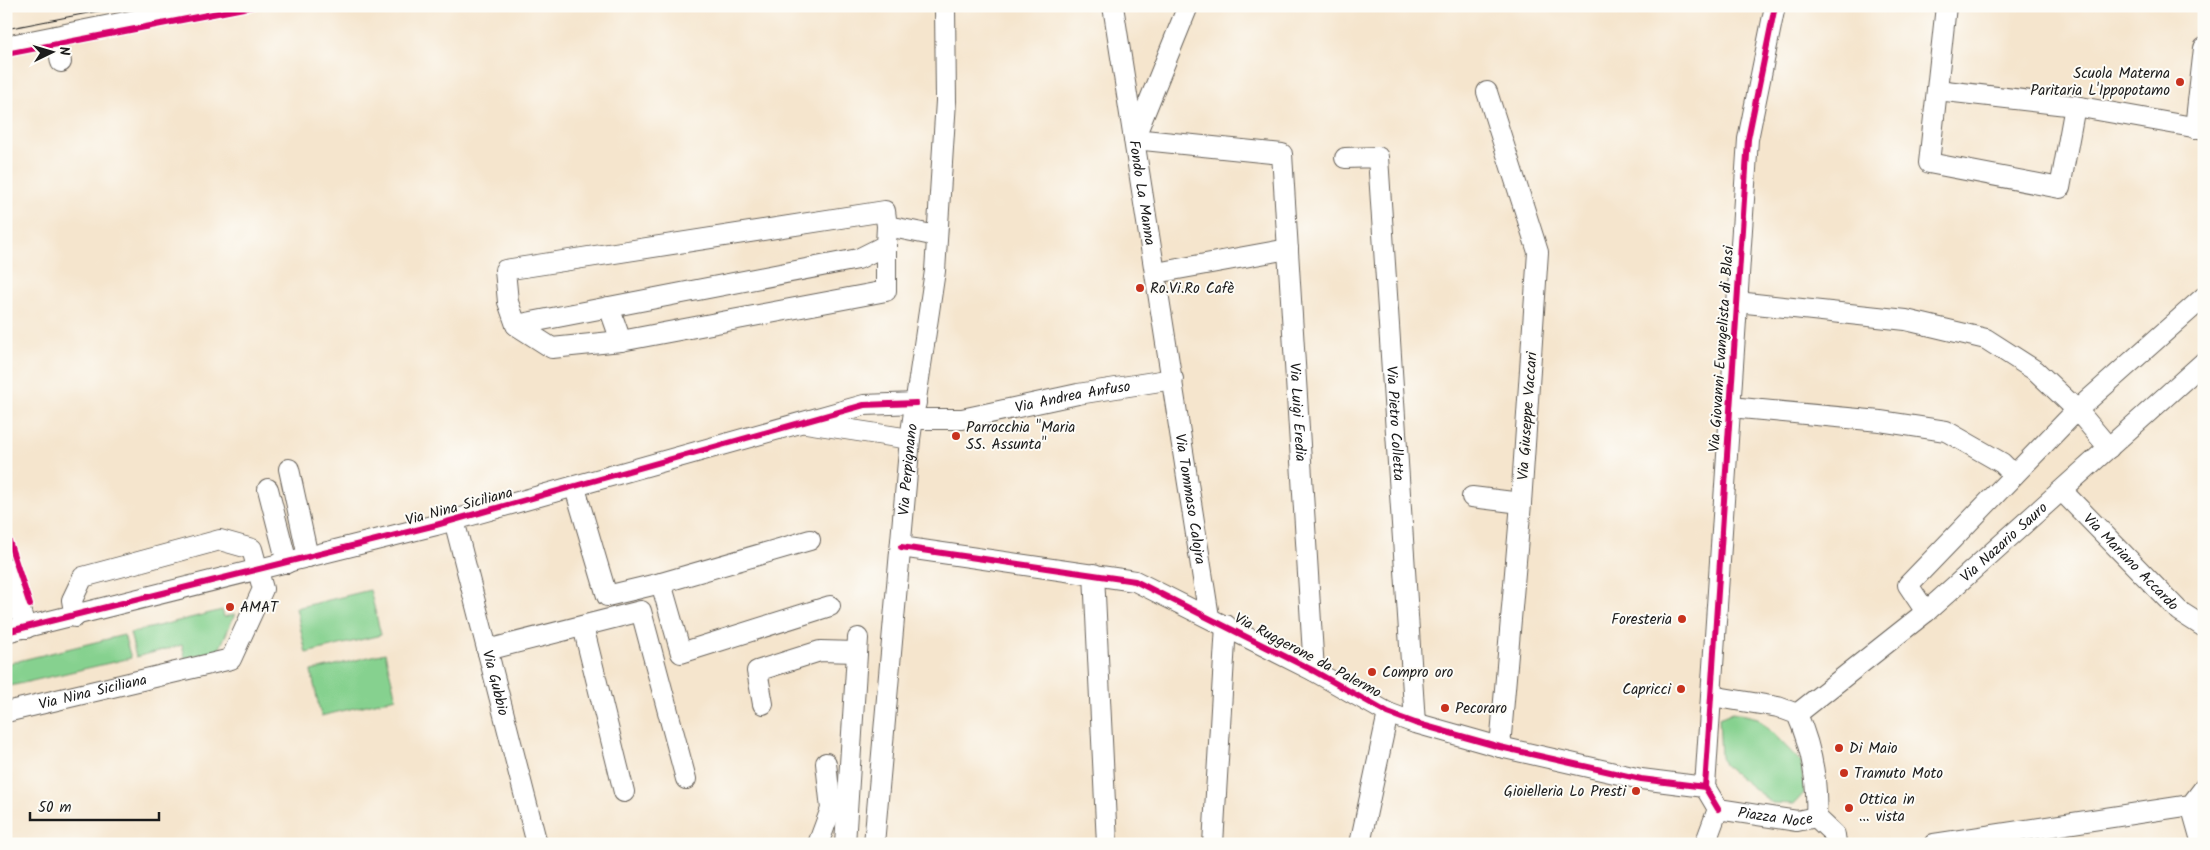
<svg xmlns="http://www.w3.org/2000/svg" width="2210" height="850" viewBox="0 0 2210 850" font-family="Kalam,sans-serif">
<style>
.green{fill:#86d18f;stroke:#517656}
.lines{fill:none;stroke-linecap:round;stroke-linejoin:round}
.minor-casing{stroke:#68625a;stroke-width:22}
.minor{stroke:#fff;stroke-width:20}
.tram{stroke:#1c1c1c;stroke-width:1}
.cycleway-casing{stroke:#fdfcf7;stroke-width:9}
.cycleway{stroke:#d6006c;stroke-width:6}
.poi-dot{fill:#c8321e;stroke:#fdfcf7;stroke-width:2}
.labels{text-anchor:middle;stroke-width:4;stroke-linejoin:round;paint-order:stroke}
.poi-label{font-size:15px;fill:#1c1c1c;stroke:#fdfcf7;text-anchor:start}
.street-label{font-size:15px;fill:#1c1c1c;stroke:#fdfcf7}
</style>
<rect width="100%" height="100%" fill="#fdfcf7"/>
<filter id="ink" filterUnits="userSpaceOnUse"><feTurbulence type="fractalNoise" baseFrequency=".02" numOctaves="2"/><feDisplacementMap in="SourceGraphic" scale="10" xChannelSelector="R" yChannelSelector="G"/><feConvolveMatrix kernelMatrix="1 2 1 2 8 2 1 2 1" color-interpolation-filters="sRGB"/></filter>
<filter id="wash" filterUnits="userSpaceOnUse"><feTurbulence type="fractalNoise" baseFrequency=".0096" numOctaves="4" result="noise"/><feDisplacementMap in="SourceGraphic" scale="20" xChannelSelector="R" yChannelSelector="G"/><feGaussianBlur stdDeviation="1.12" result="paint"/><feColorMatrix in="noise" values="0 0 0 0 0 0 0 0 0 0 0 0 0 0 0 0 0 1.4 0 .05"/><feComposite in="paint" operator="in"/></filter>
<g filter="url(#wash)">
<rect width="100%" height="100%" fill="#f5e5cd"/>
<!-- green -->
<path class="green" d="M 370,590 L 381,635 L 306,653 L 296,608 Z
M 222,610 L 224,617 L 235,614 L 219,650 L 185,658 L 182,645 L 136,657 L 130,633 Z
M 124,635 L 131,658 L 6,687 L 6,664 Z
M 385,653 L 396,698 L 321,716 L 311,671 Z
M 1733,712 L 1758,718 L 1801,762 L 1804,793 L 1794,804 L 1772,803 L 1724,765 L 1721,757 L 1719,718 Z"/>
</g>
<g filter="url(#ink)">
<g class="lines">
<!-- minor casing -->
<g class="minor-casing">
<g id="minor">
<path id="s1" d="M 1113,6 L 1209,617"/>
<path id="s2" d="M 1188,6 L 1134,139 L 1282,154 L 1314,671"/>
<path d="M 1946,6 L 1929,163 L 2060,188 L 2075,106"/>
<path d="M 56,36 L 61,62"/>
<path d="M 6,46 L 205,6"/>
<path d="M 1937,90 L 2075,106 L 2204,129"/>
<path d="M 1487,92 L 1538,252 L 1521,503 L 1500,747"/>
<path d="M 2195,128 L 2204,48"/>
<path id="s3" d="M 1345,158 L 1378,157 L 1415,723"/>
<path d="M 887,226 L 886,245 L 858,259 L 516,325 L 508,302 L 505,270 L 885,211 L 887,226 L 937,236"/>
<path d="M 1156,273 L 1288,249"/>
<path d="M 1737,302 L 1906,320 L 1986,339 L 2036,371 L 2077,410 L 2109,448"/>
<path d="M 609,307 L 621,341"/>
<path d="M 516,325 L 552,348 L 621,341 L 886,291 L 886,245"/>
<path d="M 1730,407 L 1880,421 L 1946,431 L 2002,463 L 2014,475"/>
<path id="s4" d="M 914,419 L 962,419 L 1078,394 L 1173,379"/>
<path d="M 806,423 L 910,439"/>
<path d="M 289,469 L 308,557"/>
<path d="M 575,488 L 607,596 L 661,583 L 810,540"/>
<path d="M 268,489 L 287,563"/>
<path id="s5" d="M 2062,491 L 2179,611 L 2204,627"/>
<path d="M 1472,497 L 1521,503"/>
<path id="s6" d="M 454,520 L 537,844"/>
<path d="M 901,547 L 1135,581 L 1314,671 L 1388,713 L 1415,723 L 1500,747 L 1641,779 L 1705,787"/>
<path d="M 6,568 L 26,628"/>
<path d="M 1094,574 L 1107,844"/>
<path d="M 661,583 L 681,653 L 830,606"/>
<path d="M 1926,612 L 1908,585 L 2077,410 L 2204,297"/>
<path d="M 583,626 L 624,792"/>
<path d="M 6,632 L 436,525 L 864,405 L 916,403"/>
<path d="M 487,650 L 641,611 L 686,779"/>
<path d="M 1711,696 L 1778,707 L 1797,714 C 1811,746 1818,782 1816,817"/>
<path d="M 763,704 L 757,671 L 820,651 L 857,652"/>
<path id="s7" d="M 6,712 L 231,659 L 263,589 L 252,549 L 220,540 L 83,577 L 72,600 L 75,617"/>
<path id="s8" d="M 1797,714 L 1926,612 L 2204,362"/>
<path d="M 2191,805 L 2202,844"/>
<path d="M 1718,809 L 1705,787 L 1748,139 L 1775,6"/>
<path id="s9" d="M 1718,809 L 1797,821 L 1816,817"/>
<path d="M 1816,817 L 1835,835 L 1836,844"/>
<path d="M 818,844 L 831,809 L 826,763"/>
<path d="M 845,844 L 858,638"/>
<path id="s10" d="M 874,844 L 910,439 L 935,271 L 946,101 L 945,6"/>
<path d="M 1213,844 L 1226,625"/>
<path d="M 1360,844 L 1388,713"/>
<path d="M 1705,844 L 1718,809"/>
<path d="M 1934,844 L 2191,805 L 2204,788"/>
</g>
</g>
<!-- minor -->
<use href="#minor" class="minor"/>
<!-- tram -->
<path class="tram" d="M 6,29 L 124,6"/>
<!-- cycleway casing -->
<g class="cycleway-casing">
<path id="cycleway" d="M 6,54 L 254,6
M 6,532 L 30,605
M 901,547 L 1135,581 L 1314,671 L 1388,713 L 1415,723 L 1500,747 L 1641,779 L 1705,787
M 6,632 L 436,525 L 864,405 L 916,403
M 1718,809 L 1705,787 L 1748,139 L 1775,6"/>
</g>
<!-- cycleway -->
<use href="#cycleway" class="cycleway"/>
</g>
</g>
<!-- markers -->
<g class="poi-dot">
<circle cx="2180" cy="82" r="5"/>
<circle cx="1140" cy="288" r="5"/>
<circle cx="956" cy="436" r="5"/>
<circle cx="230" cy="607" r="5"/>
<circle cx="1682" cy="619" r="5"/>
<circle cx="1372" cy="672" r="5"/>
<circle cx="1681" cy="689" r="5"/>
<circle cx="1445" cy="708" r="5"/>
<circle cx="1839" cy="748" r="5"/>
<circle cx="1844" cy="773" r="5"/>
<circle cx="1636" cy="791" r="5"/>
<circle cx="1849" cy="808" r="5"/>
</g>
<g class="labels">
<!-- poi labels -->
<g class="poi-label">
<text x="2170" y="78" text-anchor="end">Scuola Materna<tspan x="2170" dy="17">Paritaria L'Ippopotamo</tspan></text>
<text x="1150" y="293">Ro.Vi.Ro Cafè</text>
<text x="966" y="432">Parrocchia "Maria<tspan x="966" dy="17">SS. Assunta"</tspan></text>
<text x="240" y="612">AMAT</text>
<text x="1672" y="624" text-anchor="end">Foresteria</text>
<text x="1382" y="677">Compro oro</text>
<text x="1671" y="694" text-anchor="end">Capricci</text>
<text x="1455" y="713">Pecoraro</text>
<text x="1849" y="753">Di Maio</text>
<text x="1854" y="778">Tramuto Moto</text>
<text x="1626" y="796" text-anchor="end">Gioielleria Lo Presti</text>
<text x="1859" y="804">Ottica in<tspan x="1859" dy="17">... vista</tspan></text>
</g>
<!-- street labels -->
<g class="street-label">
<text dy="5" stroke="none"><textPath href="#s1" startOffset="189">Fondo La Manna</textPath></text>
<text transform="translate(1721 349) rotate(-86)" y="5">Via Giovanni Evangelista di Blasi</text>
<text dy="5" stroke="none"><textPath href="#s4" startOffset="161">Via Andrea Anfuso</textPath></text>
<text dy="5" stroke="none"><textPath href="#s2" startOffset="551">Via Luigi Eredia</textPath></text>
<text transform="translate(1527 416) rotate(-86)" y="5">Via Giuseppe Vaccari</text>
<text dy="5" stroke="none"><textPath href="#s3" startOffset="300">Via Pietro Colletta</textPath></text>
<text dy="5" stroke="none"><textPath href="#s10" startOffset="376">Via Perpignano</textPath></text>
<text dy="5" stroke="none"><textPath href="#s1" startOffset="499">Via Tommaso Calojra</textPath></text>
<text transform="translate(459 506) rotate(-15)" y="5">Via Nina Siciliana</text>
<text dy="5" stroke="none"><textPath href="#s8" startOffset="269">Via Nazario Sauro</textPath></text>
<text dy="5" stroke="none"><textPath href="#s5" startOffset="99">Via Mariano Accardo</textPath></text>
<text transform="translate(1308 655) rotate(28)" y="5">Via Ruggerone da Palermo</text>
<text dy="5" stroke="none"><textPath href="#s6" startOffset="168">Via Gubbio</textPath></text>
<text dy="5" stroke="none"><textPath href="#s7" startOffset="89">Via Nina Siciliana</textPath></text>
<text dy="5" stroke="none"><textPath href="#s9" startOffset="58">Piazza Noce</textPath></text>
</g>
</g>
<!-- margin -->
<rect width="2210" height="850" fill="none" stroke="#fdfcf7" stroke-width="25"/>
<!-- north arrow -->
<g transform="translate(52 52) rotate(85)" stroke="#fdfcf7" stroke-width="4" paint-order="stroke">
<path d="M0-4L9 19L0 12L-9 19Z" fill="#1c1c1c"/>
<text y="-8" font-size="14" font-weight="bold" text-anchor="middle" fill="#1c1c1c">N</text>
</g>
<!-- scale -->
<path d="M30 812v8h129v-8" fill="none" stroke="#1c1c1c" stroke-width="2.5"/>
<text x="38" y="812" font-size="15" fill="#1c1c1c" stroke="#fdfcf7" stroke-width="4" paint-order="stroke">50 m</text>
</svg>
